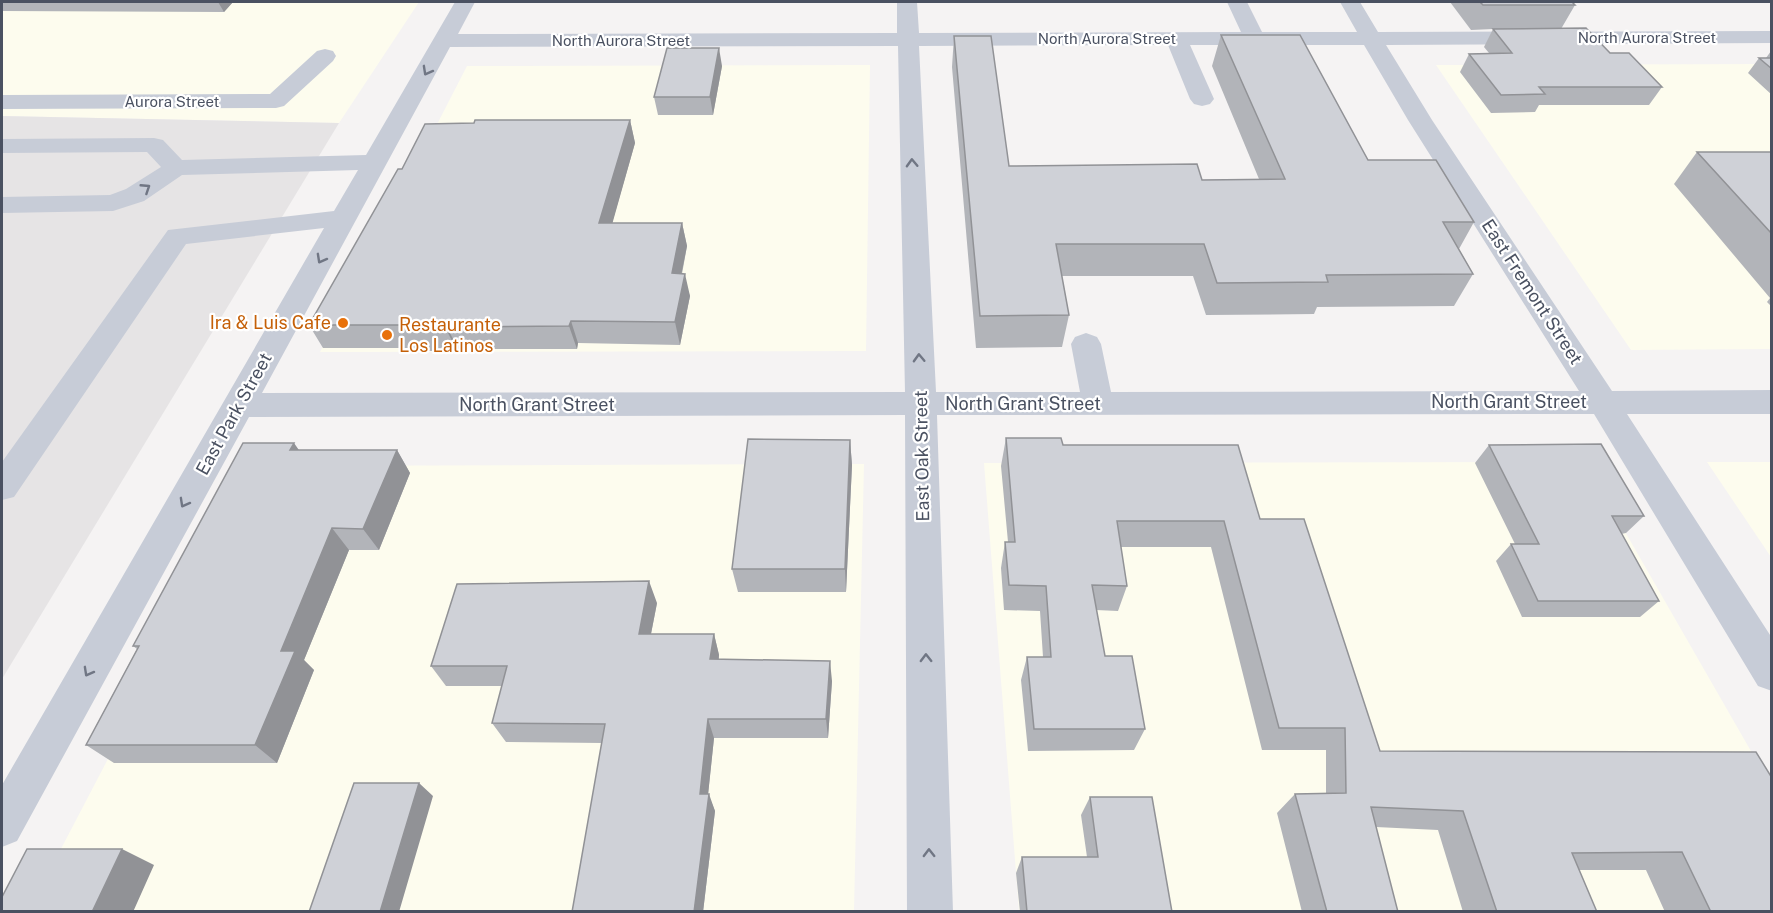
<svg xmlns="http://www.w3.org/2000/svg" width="1773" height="913" viewBox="0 0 1773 913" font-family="'Public Sans',sans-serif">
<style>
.commercial{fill:#fdfcee}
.education{fill:#e6e4e5}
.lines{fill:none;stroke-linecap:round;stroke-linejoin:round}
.minor{fill:#c7ccd7;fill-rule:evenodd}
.wall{fill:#b2b4b9}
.shaded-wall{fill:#919296}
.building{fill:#cfd1d7;stroke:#919296;stroke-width:1.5}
.oneway{stroke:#707684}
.food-dot{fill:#e8710a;stroke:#fff;stroke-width:2}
.labels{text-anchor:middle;stroke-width:4.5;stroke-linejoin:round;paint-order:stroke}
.far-street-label{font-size:15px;fill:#4a5161;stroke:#fff}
.street-label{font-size:18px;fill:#4a5161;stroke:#fff}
.food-label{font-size:18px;fill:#c56008;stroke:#fff;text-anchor:end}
</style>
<rect width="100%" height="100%" fill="#f5f3f3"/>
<!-- commercial -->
<path class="commercial" d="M 2,2 L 419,2 L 339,123 L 2,116 Z
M 1771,64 L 1771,349 L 1631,350 L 1436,65 Z
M 870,65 L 866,351 L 320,352 L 467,66 Z
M 1585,462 L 1771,786 L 1771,911 L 1019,911 L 984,463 Z
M 1707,462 L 1771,462 L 1771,557 Z
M 864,464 L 854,911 L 28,912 L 261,466 Z"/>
<!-- education -->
<path class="education" d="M 2,116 L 339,123 L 2,679 Z"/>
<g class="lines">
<!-- minor -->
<path class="minor" d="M 455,2 L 475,2 L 458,34 L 897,33 L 897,2 L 917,2 L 919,33 L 1241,32 L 1227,2 L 1247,2 L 1262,32 L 1357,32 L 1340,2 L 1360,2 L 1378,32 L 1772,31 L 1772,43 L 1386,45 L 1432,120 L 1612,391 L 1772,390 L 1772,414 L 1627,414 L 1772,638 L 1772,691 L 1758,686 L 1594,414 L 937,415 L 953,912 L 907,912 L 905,415 L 249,417 L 17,841 L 2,847 L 2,785 L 324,228 L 186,244 L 14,497 L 2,500 L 2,462 L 168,230 L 334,211 L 358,170 L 182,175 L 144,201 L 113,211 L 2,213 L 2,197 L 110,195 L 126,189 L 161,167 L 147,152 L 2,153 L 2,139 L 154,138 L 163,140 L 182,160 L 366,155 ZM 1168,45 L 1190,99 L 1194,104 L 1202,106 L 1210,104 L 1214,99 L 1190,45 L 1364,45 L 1408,120 L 1579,391 L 1111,392 L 1101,344 L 1097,337 L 1086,333 L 1075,337 L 1071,344 L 1080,392 L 936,392 L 919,46 ZM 898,46 L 905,392 L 262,393 L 450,47 Z
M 325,49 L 333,51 L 336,56 L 333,61 L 284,106 L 276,108 L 2,109 L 2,95 L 270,94 L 317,51 Z"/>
</g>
<!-- wall -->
<path class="wall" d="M 2,2 L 233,2 L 224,12 L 2,11 Z
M 1450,2 L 1572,2 L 1575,5 L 1561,29 L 1610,53 L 1662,87 L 1649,105 L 1539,105 L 1535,112 L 1491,113 L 1460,72 L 1469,54 L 1489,53 L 1484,47 L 1493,29 L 1471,30 Z
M 1221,35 L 1368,160 L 1474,222 L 1459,249 L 1473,274 L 1454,306 L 1317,307 L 1314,314 L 1206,315 L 1193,276 L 1062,276 L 1069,315 L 1062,347 L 976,348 L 952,67 L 954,36 L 1009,166 L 1202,180 L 1259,179 L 1212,66 Z
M 1771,51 L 1772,51 L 1772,95 L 1748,73 L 1759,58 L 1766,58 Z
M 722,66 L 713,115 L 658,115 L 654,97 Z
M 630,120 L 635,143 L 612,223 L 682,223 L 687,246 L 682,274 L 690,296 L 680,345 L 578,343 L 577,349 L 458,349 L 457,351 L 416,351 L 414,348 L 323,348 L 309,325 L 402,169 L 474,123 Z
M 1697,152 L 1772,152 L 1772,307 L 1767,302 L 1770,298 L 1674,184 Z
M 1006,438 L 1063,445 L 1260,519 L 1380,751 L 1756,752 L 1772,912 L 1665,912 L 1646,870 L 1579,870 L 1597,912 L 1463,912 L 1438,830 L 1376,827 L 1398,912 L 1302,912 L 1277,813 L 1295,794 L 1326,793 L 1326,750 L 1262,750 L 1211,547 L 1121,547 L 1127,586 L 1118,611 L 1096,610 L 1105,656 L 1145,729 L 1134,750 L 1028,751 L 1021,680 L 1027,657 L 1043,657 L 1040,611 L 1004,610 L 1001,568 L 1005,542 L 1008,542 L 1001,466 Z
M 850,440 L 852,465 L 846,592 L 738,592 L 732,569 Z
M 1489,445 L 1644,516 L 1626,533 L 1621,534 L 1659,601 L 1640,617 L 1522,617 L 1496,561 L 1511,544 L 1515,544 L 1475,463 Z
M 298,450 L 397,450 L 410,473 L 379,550 L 349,550 L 304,660 L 314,670 L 277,763 L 114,763 L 86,745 L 137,649 L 133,646 Z
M 657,603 L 651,634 L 714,634 L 719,655 L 719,659 L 832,681 L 828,738 L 714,738 L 708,794 L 715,811 L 703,912 L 572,912 L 602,743 L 506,742 L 492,723 L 502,686 L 446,686 L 431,666 Z
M 1090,797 L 1172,912 L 1020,912 L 1016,873 L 1022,857 L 1087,857 L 1081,815 Z"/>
<!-- shaded-wall -->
<path class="shaded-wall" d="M 218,2 L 233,2 L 224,12 Z
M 719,48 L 722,66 L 713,115 L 710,97 Z
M 630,120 L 635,143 L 606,246 L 599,223 Z
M 682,223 L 687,246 L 677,296 L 672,273 Z
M 685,274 L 690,296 L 680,345 L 675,322 Z
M 571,321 L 578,343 L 577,349 L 569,326 Z
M 447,327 L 458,349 L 457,351 L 446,329 Z
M 850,440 L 852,465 L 846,592 L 845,569 Z
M 294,443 L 310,466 L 290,450 Z
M 397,450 L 410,473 L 379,550 L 363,529 Z
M 332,528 L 349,550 L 304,660 L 314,670 L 277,763 L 255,745 L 281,651 Z
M 649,581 L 657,603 L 647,654 L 639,634 Z
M 714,634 L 719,655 L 716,679 L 710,659 Z
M 830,661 L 832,681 L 828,738 L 826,719 Z
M 708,719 L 714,738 L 707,805 L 709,794 L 715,811 L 703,912 L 694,912 L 700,794 Z
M 419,783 L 433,796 L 399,912 L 380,912 Z
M 122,849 L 154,865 L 133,912 L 92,912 Z"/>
<!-- building -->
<path class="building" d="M 1480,2 L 1572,2 L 1575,5 L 1483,5 Z
M 1586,28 L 1610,53 L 1629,53 L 1662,87 L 1539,87 L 1545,94 L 1501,95 L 1469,54 L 1512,53 L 1493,29 Z
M 1221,35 L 1300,35 L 1368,160 L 1436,160 L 1474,222 L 1443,222 L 1473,274 L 1326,275 L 1328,282 L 1217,283 L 1204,244 L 1056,244 L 1069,315 L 980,316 L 954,36 L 991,36 L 1009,166 L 1197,164 L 1202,180 L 1285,179 Z
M 667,48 L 719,48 L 710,97 L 654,97 Z
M 1759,58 L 1772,58 L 1772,69 Z
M 475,120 L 630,120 L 599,223 L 682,223 L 672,273 L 685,274 L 675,322 L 571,321 L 569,326 L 447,327 L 446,329 L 404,328 L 406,325 L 309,325 L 398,169 L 402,169 L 425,124 L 474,123 Z
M 1697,152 L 1772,152 L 1772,234 Z
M 1006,438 L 1061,438 L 1063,445 L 1238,445 L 1260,519 L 1304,519 L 1380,751 L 1756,752 L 1772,778 L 1772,912 L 1711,912 L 1682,852 L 1572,853 L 1597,912 L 1497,912 L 1463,811 L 1371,807 L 1398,912 L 1327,912 L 1295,794 L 1346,793 L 1345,728 L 1279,728 L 1224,521 L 1117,521 L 1127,586 L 1092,585 L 1105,656 L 1132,656 L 1145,729 L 1034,729 L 1027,657 L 1051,657 L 1046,586 L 1009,585 L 1005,542 L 1015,542 Z
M 748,439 L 850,440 L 845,569 L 732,569 Z
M 243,443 L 294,443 L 290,450 L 397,450 L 363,529 L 332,528 L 281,651 L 295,651 L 255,745 L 86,745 L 139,646 L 133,646 Z
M 1601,444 L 1644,516 L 1612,516 L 1659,601 L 1538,601 L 1511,544 L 1539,544 L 1489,445 Z
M 649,581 L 639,634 L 714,634 L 710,659 L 830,661 L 826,719 L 708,719 L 700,794 L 709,794 L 694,912 L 572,912 L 605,724 L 492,723 L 507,666 L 431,666 L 457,584 Z
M 354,783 L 419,783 L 380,912 L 309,912 Z
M 1090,797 L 1152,797 L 1172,912 L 1027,912 L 1022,857 L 1098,857 Z
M 27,849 L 122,849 L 92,912 L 2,912 L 2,897 Z"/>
<!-- one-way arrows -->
<defs><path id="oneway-chevron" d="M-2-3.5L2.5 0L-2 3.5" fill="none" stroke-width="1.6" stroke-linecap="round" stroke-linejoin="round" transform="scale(1.5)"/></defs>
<g class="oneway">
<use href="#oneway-chevron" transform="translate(427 71) rotate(119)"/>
<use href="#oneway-chevron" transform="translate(912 163) rotate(-92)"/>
<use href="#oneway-chevron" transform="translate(146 188) rotate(-33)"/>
<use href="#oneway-chevron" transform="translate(321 259) rotate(119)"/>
<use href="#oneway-chevron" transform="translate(919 358) rotate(-92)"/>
<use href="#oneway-chevron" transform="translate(184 503) rotate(119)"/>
<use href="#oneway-chevron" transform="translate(926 658) rotate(-91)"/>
<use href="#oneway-chevron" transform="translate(88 672) rotate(119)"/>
<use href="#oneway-chevron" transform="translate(929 853) rotate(-91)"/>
</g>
<!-- markers -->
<g class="food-dot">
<circle cx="343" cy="323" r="6"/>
<circle cx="387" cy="335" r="6"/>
</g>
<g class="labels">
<!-- far-street labels -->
<g class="far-street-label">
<text x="1647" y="43">North Aurora Street</text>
<text x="1107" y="44">North Aurora Street</text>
<text x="621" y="46">North Aurora Street</text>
<text x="172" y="107">Aurora Street</text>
</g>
<!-- street labels -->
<g class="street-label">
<text transform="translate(1532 292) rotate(57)" y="6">East Fremont Street</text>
<text x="1509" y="408">North Grant Street</text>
<text x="1023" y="410">North Grant Street</text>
<text x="537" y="411">North Grant Street</text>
<text transform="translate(234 414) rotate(-61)" y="6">East Park Street</text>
<text transform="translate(922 456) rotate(-91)" y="6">East Oak Street</text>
</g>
<!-- food labels -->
<g class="food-label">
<text x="331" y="329">Ira &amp; Luis Cafe</text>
<text x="399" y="331" text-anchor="start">Restaurante<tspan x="399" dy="21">Los Latinos</tspan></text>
</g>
</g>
<!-- border -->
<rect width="1773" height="913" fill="none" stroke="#4a5161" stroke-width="6"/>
</svg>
